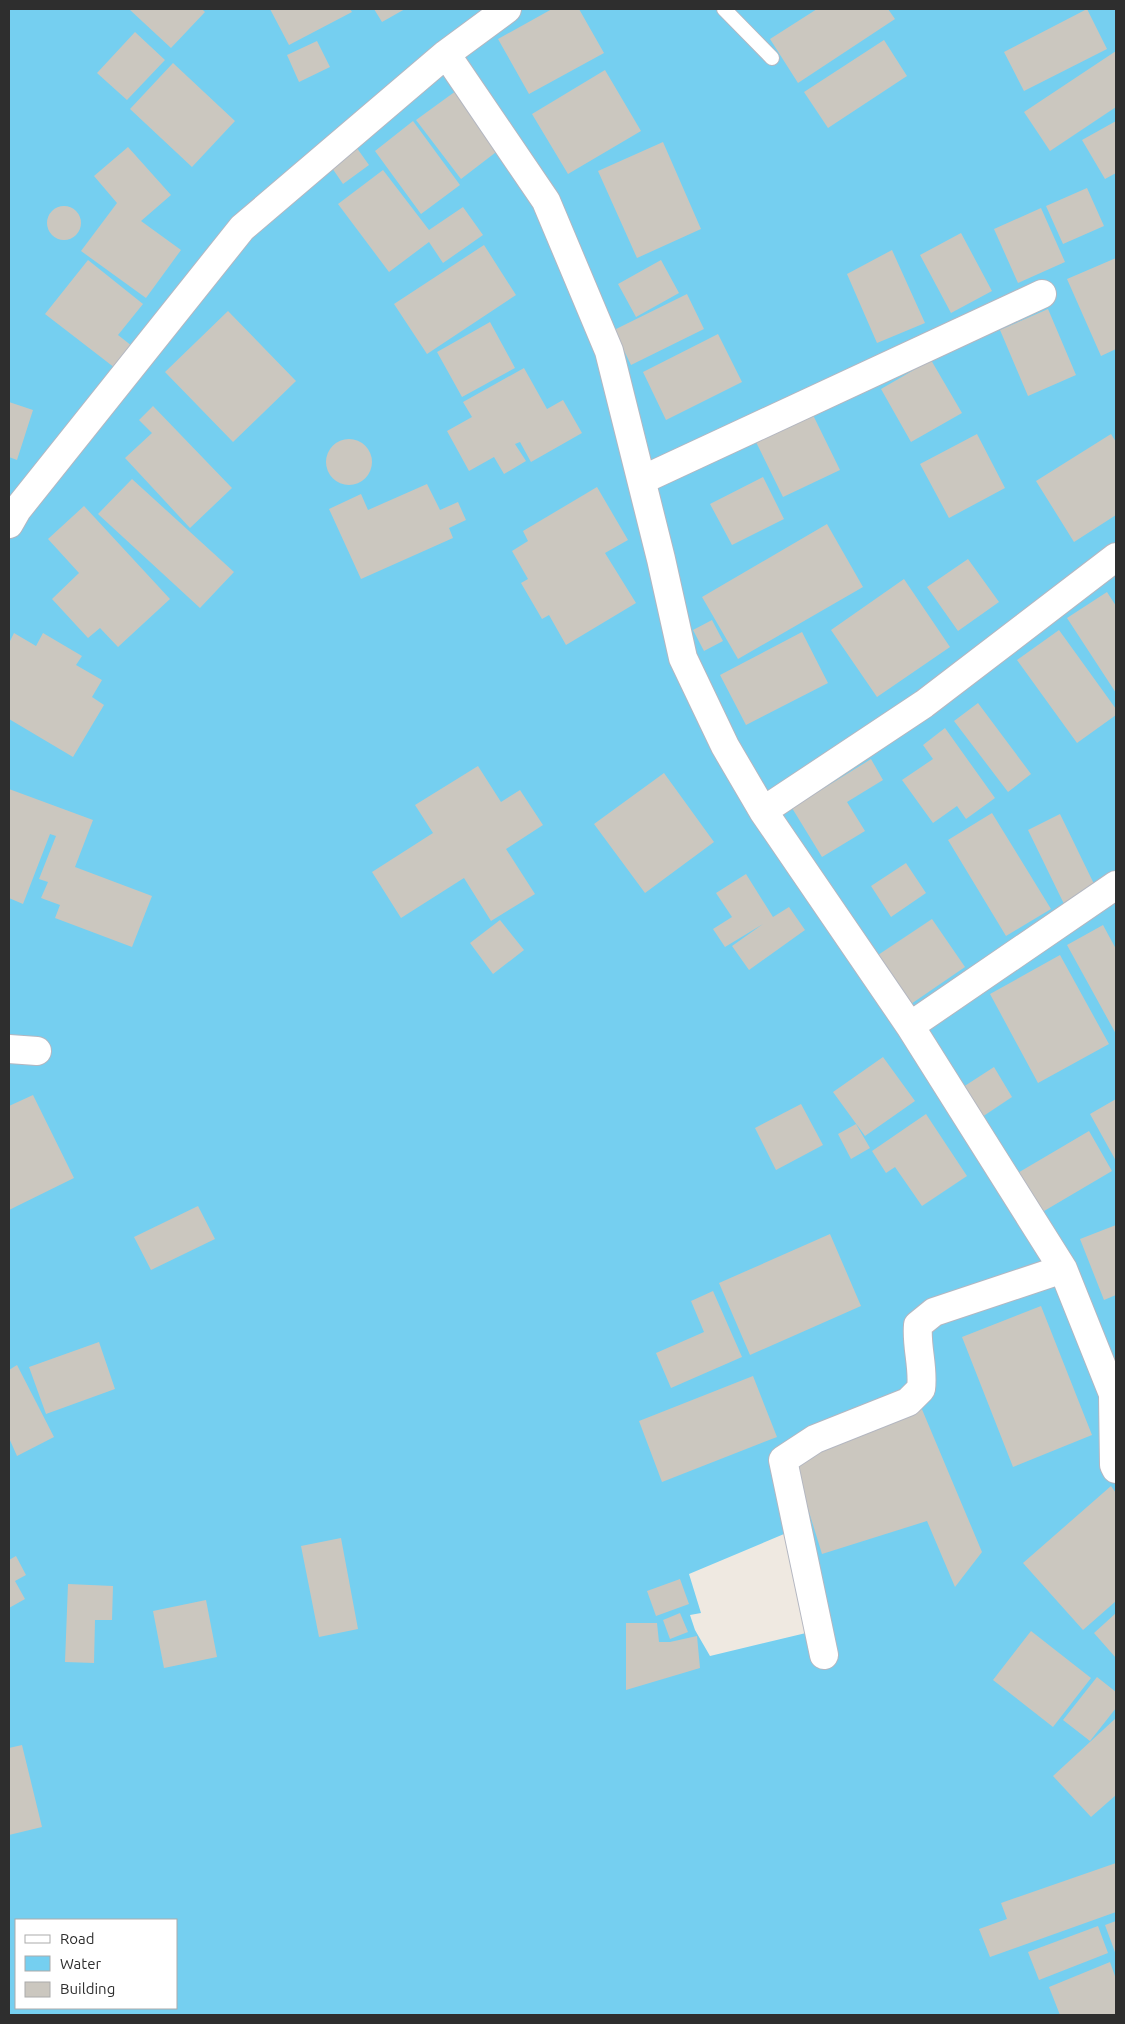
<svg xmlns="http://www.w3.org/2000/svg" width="1125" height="2024" viewBox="0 0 1125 2024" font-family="Ubuntu,sans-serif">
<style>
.water{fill:#75cff0;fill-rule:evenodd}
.building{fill:#cbc7bf}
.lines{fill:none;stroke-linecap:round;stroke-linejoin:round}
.service-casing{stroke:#b4b7c1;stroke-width:16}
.minor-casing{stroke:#b4b7c1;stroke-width:30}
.service{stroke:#fff;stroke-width:14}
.minor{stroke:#fff;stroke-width:28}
</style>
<rect width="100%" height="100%" fill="#efe9e1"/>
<!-- water -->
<path class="water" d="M 9,9 L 1116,9 L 1116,2015 L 9,2015 ZM 784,1534 L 806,1633 L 710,1656 L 695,1630 L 690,1615 L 701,1613 L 689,1574 ZM 16,1920 L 176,1920 L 176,2008 L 16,2008 Z"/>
<!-- building -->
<path class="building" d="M 129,9 L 202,9 L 205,12 L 171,48 Z
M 270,9 L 350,9 L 352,12 L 289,45 Z
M 374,9 L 405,9 L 382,22 Z
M 552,9 L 579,9 L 604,53 L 529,94 L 498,39 Z
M 817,9 L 888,9 L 895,19 L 798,83 L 770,39 Z
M 1087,9 L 1107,49 L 1024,91 L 1004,52 Z
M 135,32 L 165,60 L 127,100 L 97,73 Z
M 884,40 L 907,76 L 828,128 L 804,92 Z
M 317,41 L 330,67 L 299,82 L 287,55 Z
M 1116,51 L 1116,107 L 1050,151 L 1024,112 Z
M 173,63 L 235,121 L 192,167 L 130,109 Z
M 605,70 L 641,131 L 568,174 L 532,114 Z
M 460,88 L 504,146 L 461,179 L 416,120 Z
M 413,121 L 460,185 L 421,214 L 375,151 Z
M 1116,121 L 1116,173 L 1105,179 L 1082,140 Z
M 663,142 L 701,229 L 637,258 L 598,171 Z
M 354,144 L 369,165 L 343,184 L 328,162 Z
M 128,147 L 171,195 L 141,221 L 181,250 L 146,298 L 81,251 L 117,203 L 94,176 Z
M 383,170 L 429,230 L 463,207 L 483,235 L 443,263 L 429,242 L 389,272 L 338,204 Z
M 1087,188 L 1104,226 L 1063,244 L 1046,206 Z
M47 223a17 17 0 1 1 34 0a17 17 0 1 1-34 0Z
M 1041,208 L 1065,262 L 1018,283 L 994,229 Z
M 961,233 L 992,291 L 951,313 L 920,255 Z
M 484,245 L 516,295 L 427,354 L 394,304 Z
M 892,250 L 925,323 L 877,343 L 847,274 Z
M 1116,258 L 1116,349 L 1101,356 L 1067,279 Z
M 88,260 L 143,304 L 118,335 L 132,346 L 115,368 L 45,314 Z
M 661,260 L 679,293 L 636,317 L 618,284 Z
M 687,294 L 704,329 L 631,365 L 614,330 Z
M 1048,309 L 1076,375 L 1028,396 L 1000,330 Z
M 228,311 L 296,381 L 233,442 L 165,372 Z
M 490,322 L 515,368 L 462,397 L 437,352 Z
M 718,334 L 742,382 L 666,420 L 643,372 Z
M 931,360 L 962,413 L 911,442 L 881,389 Z
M 524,368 L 547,409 L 563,400 L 582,433 L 531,462 L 520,442 L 515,444 L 526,461 L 504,474 L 494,457 L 469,471 L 447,431 L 472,417 L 463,402 Z
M 9,402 L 33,410 L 17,460 L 9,457 Z
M 153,406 L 232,488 L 190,528 L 125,458 L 152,433 L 139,420 Z
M 813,415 L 840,470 L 783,497 L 756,442 Z
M 977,434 L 1005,488 L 949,518 L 920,464 Z
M 1111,434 L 1116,442 L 1116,515 L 1074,542 L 1036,481 Z
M326 462a23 23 0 1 1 46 0a23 23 0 1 1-46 0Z
M 763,477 L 784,519 L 732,545 L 710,504 Z
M 132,479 L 234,572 L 200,608 L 98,514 Z
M 427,484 L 440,510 L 458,502 L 466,520 L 449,528 L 453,538 L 361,579 L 329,509 L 361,494 L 368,510 Z
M 597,487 L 628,540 L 605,553 L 636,603 L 566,645 L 549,615 L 542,619 L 521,583 L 528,579 L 512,551 L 528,541 L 523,531 Z
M 84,506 L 170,599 L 118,647 L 100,628 L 88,638 L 52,599 L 79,573 L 48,539 Z
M 827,524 L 863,587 L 738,659 L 702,597 Z
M 968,559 L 999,602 L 958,631 L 927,587 Z
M 904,579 L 950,647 L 877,697 L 831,630 Z
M 1107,592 L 1116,606 L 1116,693 L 1067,618 Z
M 712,620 L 723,641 L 704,651 L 693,630 Z
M 1059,630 L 1116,709 L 1116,715 L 1077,743 L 1017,660 Z
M 802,632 L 828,683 L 746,725 L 720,675 Z
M 14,633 L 36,646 L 43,633 L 82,656 L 76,665 L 102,680 L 92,697 L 104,705 L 73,757 L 9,719 L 9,643 Z
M 978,703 L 1031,774 L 1008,792 L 954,721 Z
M 945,728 L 995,798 L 966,819 L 957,806 L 933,823 L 902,780 L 933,759 L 923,745 Z
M 871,759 L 883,780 L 847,802 L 865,831 L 822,857 L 792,808 Z
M 478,766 L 501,802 L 520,790 L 543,825 L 506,849 L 535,894 L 491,921 L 464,878 L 401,918 L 372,872 L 433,833 L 415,805 Z
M 664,773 L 714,842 L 645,893 L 594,824 Z
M 9,789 L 93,820 L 75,867 L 152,896 L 132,947 L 55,918 L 60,905 L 41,898 L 48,882 L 39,879 L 56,836 L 50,834 L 23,904 L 9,898 Z
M 992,813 L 1051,909 L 1006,936 L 948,840 Z
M 1060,814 L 1096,888 L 1064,904 L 1028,830 Z
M 906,863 L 926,893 L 891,917 L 871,886 Z
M 746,874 L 773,917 L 789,907 L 805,930 L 749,970 L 732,946 L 763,924 L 725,947 L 713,929 L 732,917 L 716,893 Z
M 932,919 L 965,967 L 911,1004 L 878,955 Z
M 500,920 L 524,950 L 493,974 L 470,943 Z
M 1103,925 L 1116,949 L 1116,1034 L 1067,945 Z
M 1060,955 L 1109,1044 L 1038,1083 L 990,994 Z
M 883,1057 L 915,1101 L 865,1136 L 833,1092 Z
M 994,1067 L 1012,1097 L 979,1119 L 960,1089 Z
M 33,1095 L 74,1178 L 9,1210 L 9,1106 Z
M 1116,1099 L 1116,1161 L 1090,1114 Z
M 801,1104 L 823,1145 L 776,1170 L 755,1128 Z
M 926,1114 L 967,1176 L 922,1206 L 895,1167 L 886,1173 L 872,1151 Z
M 856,1124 L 870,1148 L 851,1159 L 838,1134 Z
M 1089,1131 L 1112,1171 L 1039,1214 L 1016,1174 Z
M 198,1206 L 215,1239 L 151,1270 L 134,1237 Z
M 1116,1225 L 1116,1295 L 1104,1300 L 1080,1239 Z
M 830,1234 L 861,1306 L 750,1355 L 719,1283 Z
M 713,1291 L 742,1357 L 671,1388 L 656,1353 L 704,1332 L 691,1301 Z
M 1041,1306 L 1092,1435 L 1013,1467 L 962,1337 Z
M 99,1342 L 115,1389 L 46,1414 L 29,1367 Z
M 17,1365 L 54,1437 L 17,1456 L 9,1438 L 9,1370 Z
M 753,1376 L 777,1437 L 662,1482 L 639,1421 Z
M 921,1407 L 982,1552 L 955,1587 L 927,1521 L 822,1554 L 793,1460 Z
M 1111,1486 L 1116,1493 L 1116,1601 L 1083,1630 L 1023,1563 Z
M 341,1538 L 358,1629 L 319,1637 L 301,1546 Z
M 16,1556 L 26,1575 L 15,1581 L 25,1599 L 9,1608 L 9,1560 Z
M 680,1579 L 689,1604 L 656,1616 L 647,1591 Z
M 68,1584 L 113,1586 L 112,1620 L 95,1620 L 94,1663 L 65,1662 Z
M 206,1600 L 217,1657 L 164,1668 L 153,1611 Z
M 680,1613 L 688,1632 L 670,1639 L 663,1620 Z
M 1116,1613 L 1116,1658 L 1094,1633 Z
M 626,1623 L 657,1623 L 659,1642 L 670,1642 L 697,1636 L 700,1668 L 626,1690 Z
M 1031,1631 L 1091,1678 L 1053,1727 L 993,1680 Z
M 1097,1677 L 1116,1692 L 1116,1708 L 1090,1741 L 1063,1720 Z
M 1116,1718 L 1116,1795 L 1091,1817 L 1053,1776 Z
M 22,1745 L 42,1827 L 9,1835 L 9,1748 Z
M 1116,1863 L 1116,1912 L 990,1957 L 979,1929 L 1007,1919 L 1001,1903 Z
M 1116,1921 L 1116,1955 L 1105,1925 Z
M 1098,1926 L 1108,1953 L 1039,1980 L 1028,1952 Z
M 1110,1962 L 1116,1979 L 1116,2015 L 1060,2015 L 1049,1987 Z"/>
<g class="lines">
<!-- service casing -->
<g class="service-casing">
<path id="service" d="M 724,9 L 772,58"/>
</g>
<!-- minor casing -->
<g class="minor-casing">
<path id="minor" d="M 446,54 L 546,201 L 609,351 L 661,559 L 683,658 L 725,746 L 763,811 L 910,1026 L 1063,1269 L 1113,1394 L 1114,1465 L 1116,1469
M 642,480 L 1042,294
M 9,524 L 17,510 L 242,228 L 446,54 L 507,9
M 763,811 L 924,704 L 1116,557
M 910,1026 L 1116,885
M 9,1049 L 37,1051
M 824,1655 L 783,1460 L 815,1439 L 908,1402 L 921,1389 C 924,1368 916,1347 918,1325 L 934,1312 L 1063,1269"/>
</g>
<!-- service -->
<use href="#service" class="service"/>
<!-- minor -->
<use href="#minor" class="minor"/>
</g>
<!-- border -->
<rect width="1125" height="2024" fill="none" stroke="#2e2e2e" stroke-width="20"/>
<!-- legend -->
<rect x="15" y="1919" width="162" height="90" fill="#ffffff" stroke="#ababab"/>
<rect x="25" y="1935" width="25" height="8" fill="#ffffff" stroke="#ababab"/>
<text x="60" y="1944" font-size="15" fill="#2e2e2e">Road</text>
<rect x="25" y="1956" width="25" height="15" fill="#75cff0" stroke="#ababab"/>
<text x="60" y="1969" font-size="15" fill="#2e2e2e">Water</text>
<rect x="25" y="1982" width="25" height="15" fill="#cbc7bf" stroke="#ababab"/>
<text x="60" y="1994" font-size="15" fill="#2e2e2e">Building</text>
</svg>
